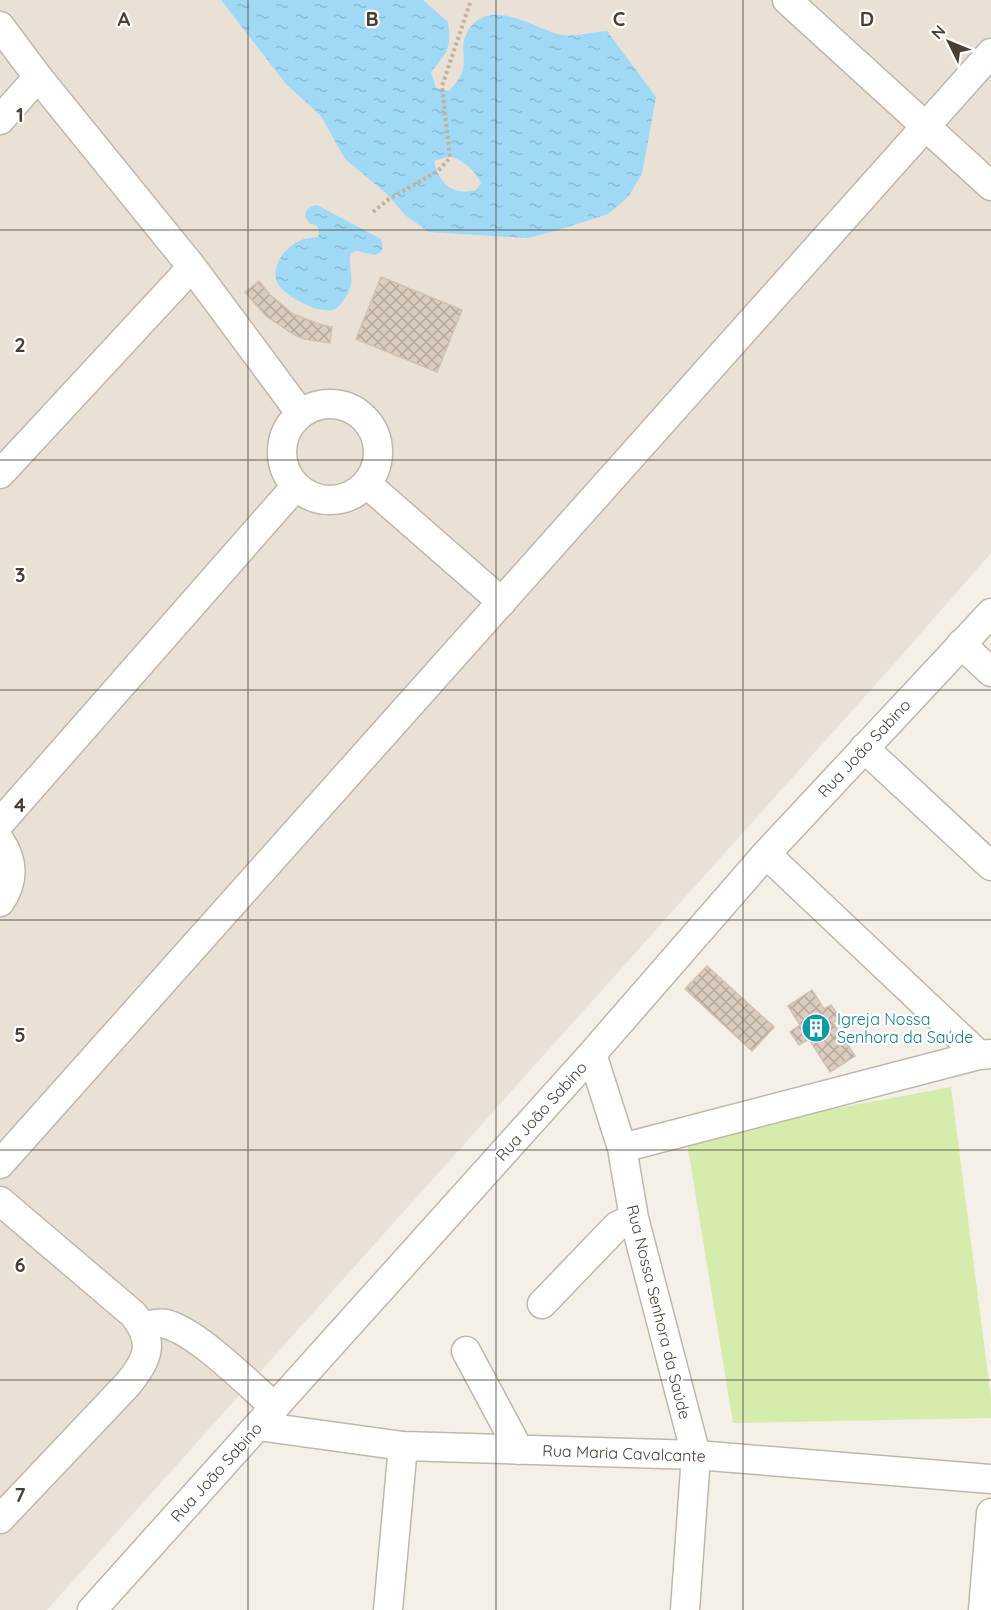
<svg xmlns="http://www.w3.org/2000/svg" width="991" height="1610" viewBox="0 0 991 1610" font-family="Quicksand,sans-serif">
<style>
.residential{fill:#e9e1d5}
.green{fill:#d5ecad}
.water{fill:url(#water-ripples);fill-rule:evenodd}
.building{fill:url(#building-cross-hatch);stroke:#d3c1ae;stroke-width:1.5}
.lines{fill:none;stroke-linecap:round;stroke-linejoin:round}
.minor-casing{stroke:#c1b7a9;stroke-width:31}
.path{stroke:#c4b199;stroke-width:4;stroke-dasharray:3 3;stroke-linecap:butt}
.minor{stroke:#fff;stroke-width:28}
.grid{fill:none;stroke:#493f35;stroke-width:1.5;stroke-opacity:0.55}
.labels{text-anchor:middle;stroke-width:4.5;stroke-linejoin:round;paint-order:stroke}
.street-label{font-size:16px;fill:#493f35;stroke:#fff}
.culture-label{font-size:16px;fill:#0d838f;stroke:#fff;text-anchor:start}
.grid-label{font-size:20px;text-anchor:middle;font-weight:bold;fill:#493f35;stroke:#fff;stroke-width:4.5;stroke-linejoin:round;paint-order:stroke}
</style>
<defs>
<pattern id="water-ripples" width="26" height="14" patternUnits="userSpaceOnUse" patternTransform="scale(1.5)"><rect width="26" height="14" fill="#9fd9f6"/><path d="M2 4q2-2 4 0t4 0M15 11q2-2 4 0t4 0" fill="none" stroke="#8abbd4"/></pattern>
<pattern id="building-cross-hatch" width="8" height="8" patternUnits="userSpaceOnUse" patternTransform="scale(1.5)"><rect width="8" height="8" fill="#dacdbf"/><path d="M0 0l8 8M0 8l8-8" fill="none" stroke="#b3a89c"/></pattern>
</defs>
<rect width="100%" height="100%" fill="#f5f0e7"/>
<!-- residential -->
<path class="residential" d="M 0,0 L 991,0 L 991,553 L 894,664 L 47,1610 L 0,1610 Z"/>
<!-- green -->
<path class="green" d="M 951,1087 L 991,1398 L 991,1418 L 733,1423 L 686,1136 Z"/>
<!-- water -->
<path class="water" d="M 221,0 L 423,0 L 448,22 C 452,48 447,53 431,72 L 436,88 L 449,91 C 453,86 460,79 462,72 C 468,56 456,43 473,24 C 497,0 535,29 561,35 C 574,37 593,32 607,31 L 656,97 L 642,174 L 628,197 L 608,214 L 558,230 L 528,238 L 429,232 L 405,215 L 387,194 L 345,159 L 321,116 L 286,84 ZM 450,156 C 465,162 473,168 481,183 L 476,190 C 453,196 439,184 434,161 Z
M 317,205 L 381,239 L 383,246 L 381,252 L 375,255 L 357,251 L 351,253 C 347,267 356,277 348,293 C 345,299 339,308 333,310 C 318,314 282,295 277,282 C 270,264 288,244 304,239 C 308,238 313,238 318,237 L 319,233 L 317,225 L 310,224 L 305,216 C 306,208 310,206 317,205 Z"/>
<!-- building -->
<path class="building" d="M 381,277 L 462,310 L 437,372 L 356,339 Z
M 259,281 L 269,294 L 293,314 L 319,324 L 332,327 L 330,343 L 304,339 L 293,334 L 266,316 L 245,292 Z
M 707,966 L 774,1027 L 752,1051 L 685,989 Z
M 812,990 L 824,1009 L 831,1005 L 840,1018 L 833,1023 L 855,1056 L 830,1072 L 809,1039 L 799,1045 L 790,1032 L 800,1025 L 788,1006 Z"/>
<g class="lines">
<!-- minor casing -->
<g class="minor-casing">
<path id="minor" d="M 787,0 L 991,186
M 0,26 L 38,77 L 192,267 L 301,414
M 0,120 L 38,77
M282 452a48 48 0 1 1 96 0a48 48 0 1 1-96 0Z
M 0,474 L 192,267
M 367,484 L 502,602
M 961,644 L 991,672
M 864,748 L 991,866
M 0,823 L 296,486
M 0,841 C 14,861 14,882 0,902
M 766,854 L 979,1055
M 592,1054 L 622,1148 L 634,1218 L 696,1455 L 685,1610
M 622,1148 L 979,1055 L 991,1054
M 0,1164 L 991,53
M 0,1201 L 133,1314 C 156,1342 148,1360 127,1385 L 0,1519
M 542,1304 L 617,1226 L 634,1218
M 143,1326 C 150,1325 160,1322 166,1324 C 199,1333 248,1384 275,1407
M 466,1351 L 519,1450
M 258,1426 L 403,1446 L 696,1455 L 991,1479
M 92,1610 L 592,1054 L 766,854 L 991,613
M 388,1610 L 403,1446
M 983,1610 L 991,1513"/>
</g>
<!-- path -->
<path class="path" d="M 373,212 L 389,199 L 438,171 L 450,158 L 442,86 L 471,0"/>
<!-- minor -->
<use href="#minor" class="minor"/>
</g>
<!-- grid -->
<path class="grid" d="M 248,0 L 248,1610M 496,0 L 496,1610M 743,0 L 743,1610M 0,230 L 991,230M 0,460 L 991,460M 0,690 L 991,690M 0,920 L 991,920M 0,1150 L 991,1150M 0,1380 L 991,1380"/>
<!-- icons -->
<defs>
<g id="building-disc" transform="scale(1.5)"><circle r="9.5" fill="#0f9aa8" stroke="#fff"/><path d="M-4-6H4V6H1V3H-1V6H-4ZM-2.5-4.3h1.7v1.8h-1.7ZM.8-4.3h1.7v1.8H.8ZM-2.5-1h1.7V.8h-1.7ZM.8-1h1.7V.8H.8Z" fill="#fff"/></g>
</defs>
<g fill-rule="evenodd">
<use href="#building-disc" x="816" y="1028"/>
</g>
<g class="labels">
<!-- street labels -->
<g class="street-label">
<text transform="translate(864 748) rotate(-47)" y="6">Rua João Sabino</text>
<text transform="translate(541 1111) rotate(-48)" y="6">Rua João Sabino</text>
<text transform="translate(659 1312) rotate(76)" y="6">Rua Nossa Senhora da Saúde</text>
<text transform="translate(624 1453) rotate(2)" y="6">Rua Maria Cavalcante</text>
<text transform="translate(216 1472) rotate(-48)" y="6">Rua João Sabino</text>
</g>
<!-- culture labels -->
<g class="culture-label">
<text x="837" y="1025">Igreja Nossa<tspan x="837" dy="18">Senhora da Saúde</tspan></text>
</g>
</g>
<g class="grid-label">
<text x="124" y="26">A</text>
<text x="372" y="26">B</text>
<text x="619" y="26">C</text>
<text x="867" y="26">D</text>
<text x="20" y="122">1</text>
<text x="20" y="352">2</text>
<text x="20" y="582">3</text>
<text x="20" y="812">4</text>
<text x="20" y="1042">5</text>
<text x="20" y="1272">6</text>
<text x="20" y="1502">7</text>
</g>
<!-- north arrow -->
<g transform="translate(949 42) rotate(313)" stroke="#ffffff" stroke-width="4.5" paint-order="stroke">
<path d="M0-4.5L10 22L0 15L-10 22Z" fill="#493f35"/>
<text y="-9" font-size="16" font-weight="bold" text-anchor="middle" fill="#493f35">N</text>
</g>
</svg>
